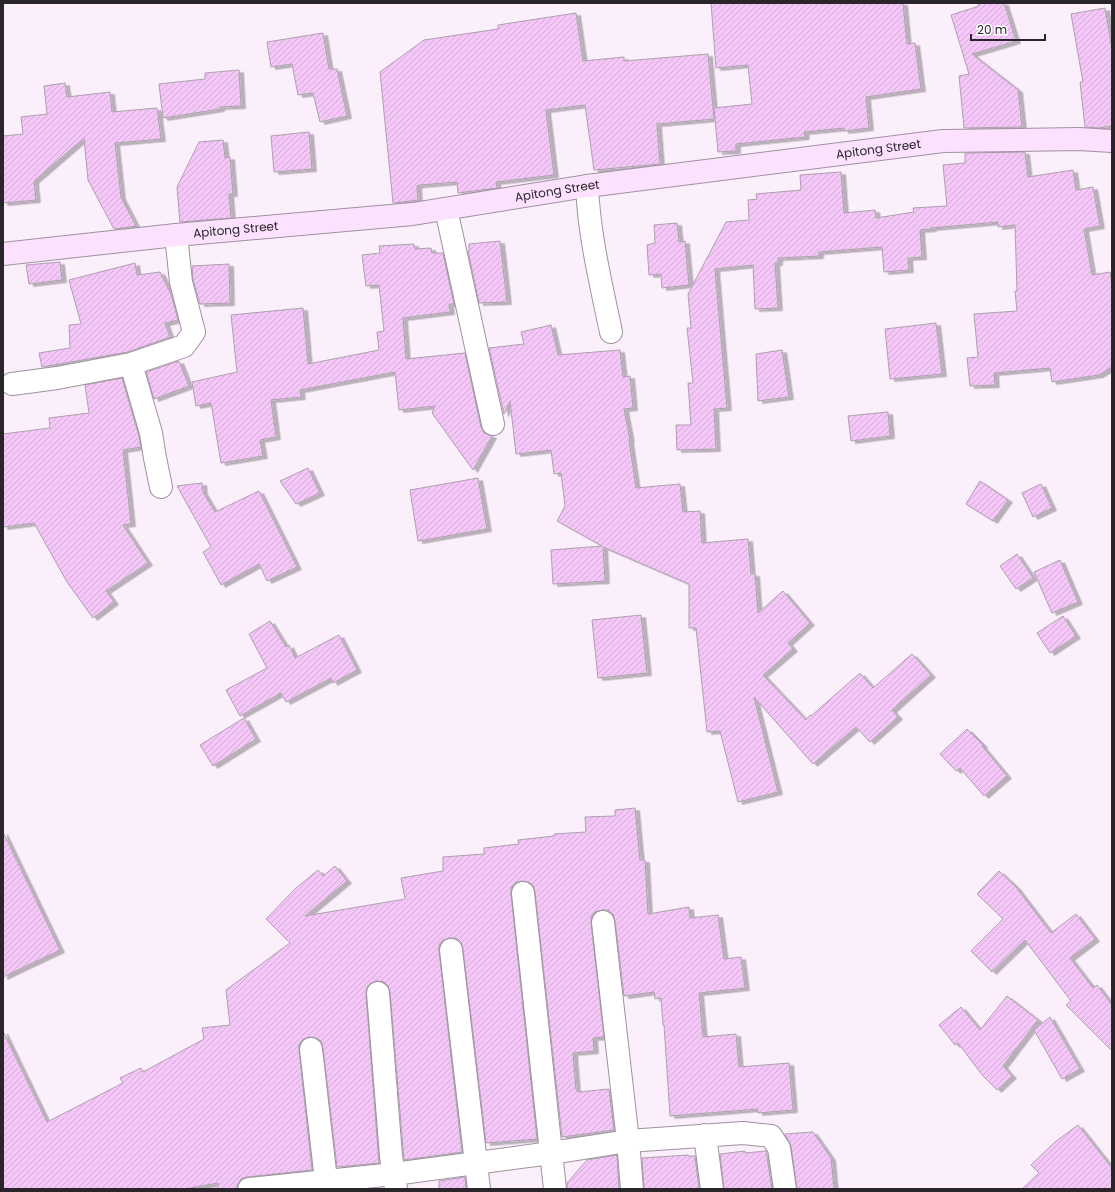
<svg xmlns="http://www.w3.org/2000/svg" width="1115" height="1192" viewBox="0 0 1115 1192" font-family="Poppins,sans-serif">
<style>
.building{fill:url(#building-hatch);stroke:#aca0ac;filter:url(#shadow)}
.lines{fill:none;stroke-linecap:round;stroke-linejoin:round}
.street-casing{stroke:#9e929f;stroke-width:24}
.secondary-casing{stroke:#9e929f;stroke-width:24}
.street{stroke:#fff;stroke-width:22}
.secondary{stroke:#fce2ff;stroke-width:22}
.labels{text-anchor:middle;stroke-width:3;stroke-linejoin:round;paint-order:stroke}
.street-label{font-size:12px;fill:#2a252a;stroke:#fff}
</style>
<defs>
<pattern id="building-hatch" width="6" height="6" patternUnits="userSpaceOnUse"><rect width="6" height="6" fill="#f4c7f8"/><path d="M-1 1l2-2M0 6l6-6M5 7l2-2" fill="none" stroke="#d1abd5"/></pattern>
<filter id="shadow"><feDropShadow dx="4.5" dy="2.5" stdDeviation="0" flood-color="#0004"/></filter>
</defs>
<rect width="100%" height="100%" fill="#fceffc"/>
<!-- building -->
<path class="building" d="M 711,3 L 903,3 L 907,44 L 915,43 L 921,89 L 866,97 L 869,128 L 844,131 L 844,128 L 804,132 L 805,137 L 736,144 L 736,151 L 718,152 L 714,108 L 752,104 L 748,65 L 716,68 Z
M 978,3 L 1004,3 L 1016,41 L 972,54 L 1018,90 L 1022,127 L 964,128 L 959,76 L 969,74 L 951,15 L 979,6 Z
M 1105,8 L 1112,49 L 1112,126 L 1098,128 L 1085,127 L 1080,82 L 1083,82 L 1071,14 Z
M 576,13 L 583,61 L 624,57 L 624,61 L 708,54 L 714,119 L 657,124 L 660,164 L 594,170 L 585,105 L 546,110 L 554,175 L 496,182 L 497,188 L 458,193 L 457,182 L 420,185 L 417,186 L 418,200 L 393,203 L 380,72 L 424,40 L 498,29 L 498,25 Z
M 323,33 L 329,69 L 337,69 L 347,116 L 320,122 L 313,93 L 298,95 L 292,64 L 271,67 L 267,42 Z
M 239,70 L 241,106 L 220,107 L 220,109 L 163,118 L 159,84 L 205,79 L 205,73 Z
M 65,83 L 67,97 L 110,92 L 112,112 L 157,108 L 161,139 L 115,143 L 121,197 L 136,226 L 114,229 L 88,180 L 84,138 L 34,181 L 36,200 L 3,203 L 3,136 L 23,134 L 21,117 L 47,114 L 44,86 Z
M 309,132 L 312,169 L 274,172 L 271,136 Z
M 223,140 L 225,158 L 230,157 L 233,194 L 229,194 L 231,218 L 180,222 L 177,187 L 199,142 Z
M 1025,152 L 1028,177 L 1073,170 L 1076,190 L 1093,187 L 1100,226 L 1084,229 L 1092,275 L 1110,272 L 1112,284 L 1112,367 L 1099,375 L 1052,382 L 1050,368 L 994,373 L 995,385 L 970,386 L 967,358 L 978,357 L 974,314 L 1017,311 L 1015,291 L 1017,291 L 1015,225 L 998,227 L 998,222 L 931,228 L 932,229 L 920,230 L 922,257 L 908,258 L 909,270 L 884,272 L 882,247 L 819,252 L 819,256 L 778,258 L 778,263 L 775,263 L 778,308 L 755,309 L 753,265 L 715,269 L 727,408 L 714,409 L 716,449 L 677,450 L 676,425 L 691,425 L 688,383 L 693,383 L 687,328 L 691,328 L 688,294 L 726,222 L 749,220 L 748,200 L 757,199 L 756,194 L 801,190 L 800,175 L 841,172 L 844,213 L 875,210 L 876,218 L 914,212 L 913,208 L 947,206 L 943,165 L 965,163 L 965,153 Z
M 677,223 L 679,242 L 685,241 L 689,285 L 662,288 L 661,274 L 649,275 L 647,245 L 655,243 L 654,225 Z
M 500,241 L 507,302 L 479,303 L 468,251 L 469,251 L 469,244 Z
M 414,244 L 415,249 L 431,248 L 432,253 L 443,253 L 454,304 L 449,304 L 450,312 L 403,318 L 406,359 L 465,353 L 481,427 L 484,433 L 492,436 L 473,470 L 432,413 L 435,406 L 399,410 L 395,372 L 300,390 L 301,397 L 271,400 L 276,437 L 260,440 L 263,456 L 221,463 L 211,403 L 196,406 L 192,382 L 237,372 L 231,315 L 303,308 L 308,364 L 379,350 L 377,332 L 384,331 L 379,285 L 366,286 L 362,255 L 380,253 L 379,246 Z
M 60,262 L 62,280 L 29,284 L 26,265 Z
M 135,263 L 137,275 L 160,272 L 171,294 L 178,320 L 165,323 L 170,337 L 128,352 L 42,367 L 39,353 L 70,348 L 69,325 L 81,324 L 69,280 Z
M 229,264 L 230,303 L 200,304 L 193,280 L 192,266 Z
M 936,323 L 942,374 L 890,379 L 885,329 Z
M 551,325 L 558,355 L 620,350 L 623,377 L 630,376 L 633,408 L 624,409 L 630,440 L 629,440 L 636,488 L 680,484 L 683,512 L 700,511 L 702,543 L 748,539 L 751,574 L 755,574 L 758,613 L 783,591 L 810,623 L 788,643 L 793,649 L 763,675 L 806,720 L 810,715 L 811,716 L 860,673 L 873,688 L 912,654 L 931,675 L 892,710 L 898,717 L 870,742 L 856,727 L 813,764 L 754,697 L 778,792 L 738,802 L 720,731 L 707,732 L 696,628 L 689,628 L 689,584 L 603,547 L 605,581 L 553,584 L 551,550 L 602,546 L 557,521 L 565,506 L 561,473 L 554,474 L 551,450 L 516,454 L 510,401 L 504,414 L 489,348 L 524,344 L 521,332 Z
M 782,350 L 789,397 L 758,401 L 756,354 Z
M 179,361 L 189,386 L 154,399 L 146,372 Z
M 122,378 L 139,436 L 141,447 L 123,450 L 131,524 L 123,525 L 148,563 L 106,591 L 114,602 L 93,618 L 67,582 L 34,523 L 3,527 L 3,434 L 50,428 L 49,418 L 89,413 L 85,385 Z
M 888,412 L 890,436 L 851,441 L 848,416 Z
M 308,468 L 320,493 L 296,504 L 280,481 Z
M 478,478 L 487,529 L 418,541 L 410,490 Z
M 980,481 L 1008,500 L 993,521 L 966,504 Z
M 202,483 L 203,492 L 215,512 L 259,491 L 297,567 L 267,581 L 259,564 L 221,585 L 203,552 L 211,547 L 177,486 Z
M 1041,484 L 1052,508 L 1033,517 L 1022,493 Z
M 1017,554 L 1033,578 L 1016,589 L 1000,566 Z
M 1060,560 L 1078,602 L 1052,613 L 1034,572 Z
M 641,615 L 647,673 L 598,678 L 592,620 Z
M 1063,616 L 1076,636 L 1050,653 L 1037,633 Z
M 270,621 L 286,647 L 289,645 L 295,658 L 339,635 L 357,670 L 333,683 L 331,678 L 286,702 L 281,693 L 240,716 L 226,690 L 267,668 L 249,634 Z
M 244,718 L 256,739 L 213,766 L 200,745 Z
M 967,729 L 983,745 L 982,746 L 1007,776 L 984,796 L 960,768 L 956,771 L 940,754 Z
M 635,808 L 640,860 L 645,860 L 648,914 L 689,907 L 690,918 L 718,915 L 724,959 L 741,957 L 745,988 L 699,993 L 703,1037 L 736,1034 L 739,1067 L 789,1063 L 793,1110 L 758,1113 L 758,1109 L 670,1116 L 664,1025 L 663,1025 L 661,998 L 655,999 L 654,992 L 624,996 L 615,921 L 613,914 L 608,910 L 602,910 L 595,912 L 591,917 L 591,923 L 604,1037 L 593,1038 L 594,1051 L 573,1053 L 576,1090 L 578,1090 L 578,1092 L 609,1089 L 614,1130 L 562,1137 L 535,892 L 533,885 L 528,882 L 522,881 L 515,883 L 511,888 L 511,894 L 537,1139 L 486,1143 L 463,949 L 461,942 L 456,938 L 450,938 L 443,940 L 439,945 L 439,951 L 462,1152 L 404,1160 L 390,992 L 388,986 L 384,982 L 377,981 L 371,983 L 367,987 L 366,994 L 379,1163 L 337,1167 L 323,1048 L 321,1041 L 316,1038 L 310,1037 L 303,1039 L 299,1044 L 299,1050 L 312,1170 L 247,1177 L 241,1179 L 238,1184 L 237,1189 L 218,1189 L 218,1183 L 185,1189 L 3,1189 L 3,1031 L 47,1122 L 123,1083 L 120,1078 L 141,1068 L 143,1072 L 204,1039 L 202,1028 L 230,1025 L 226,990 L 290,943 L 266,919 L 296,888 L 318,870 L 323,876 L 335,866 L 347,881 L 305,916 L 405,899 L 401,878 L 443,871 L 443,857 L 484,854 L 484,848 L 519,844 L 518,840 L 554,836 L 554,834 L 586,832 L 585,817 L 615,816 L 615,810 Z
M 3,832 L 60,950 L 3,977 Z
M 999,871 L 1016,887 L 1051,933 L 1076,914 L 1095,939 L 1070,958 L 1093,988 L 1097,985 L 1112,1005 L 1112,1051 L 1066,1005 L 1071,1001 L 1025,940 L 992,972 L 971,951 L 1003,919 L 977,894 Z
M 1007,996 L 1038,1020 L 1003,1066 L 1012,1076 L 997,1090 L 983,1076 L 958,1043 L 955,1045 L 939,1025 L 961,1007 L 980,1030 Z
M 1050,1017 L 1080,1069 L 1062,1079 L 1034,1030 Z
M 1078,1125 L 1112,1168 L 1112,1189 L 1022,1189 L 1039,1173 L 1031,1165 L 1055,1142 Z
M 813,1132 L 831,1158 L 834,1189 L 797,1189 L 791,1146 L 785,1134 Z
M 745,1151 L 745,1153 L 766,1151 L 772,1189 L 724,1189 L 720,1154 Z
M 617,1155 L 619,1189 L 567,1189 L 567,1183 L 587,1160 Z
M 688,1155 L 688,1156 L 695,1156 L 699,1189 L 644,1189 L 642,1158 Z
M 465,1177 L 466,1189 L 439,1189 L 439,1181 Z"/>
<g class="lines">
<!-- street casing -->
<g class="street-casing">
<path id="street" d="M 587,186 C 589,235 601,284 611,332
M 446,209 L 493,424
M 12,384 L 57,378 L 131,364
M 161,487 L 155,458 L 151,433 L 131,364 L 184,346 L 194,332 L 181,282 L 176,235
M 523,893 L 555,1189
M 603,922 L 628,1141 L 632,1189
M 451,950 L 479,1189
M 378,993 L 391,1156 L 396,1189
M 311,1049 L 327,1189
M 705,1135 L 712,1189
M 249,1189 L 394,1174 L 551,1153 L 628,1141 L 743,1133 L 771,1136 L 779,1148 L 785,1189"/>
</g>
<!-- secondary casing -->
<g class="secondary-casing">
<g id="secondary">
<path id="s1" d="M 3,254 L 176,235 L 413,214 L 587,186 L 943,141 L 1079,139 L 1112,141"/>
</g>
</g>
<!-- street -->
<use href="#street" class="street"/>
<!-- secondary -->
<use href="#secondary" class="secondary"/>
</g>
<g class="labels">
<!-- street labels -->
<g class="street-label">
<text dy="4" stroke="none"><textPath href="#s1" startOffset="882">Apitong Street</textPath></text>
<text dy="4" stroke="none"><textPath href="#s1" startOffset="558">Apitong Street</textPath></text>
<text dy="4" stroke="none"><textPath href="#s1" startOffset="234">Apitong Street</textPath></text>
</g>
</g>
<!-- border -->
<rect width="1115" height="1192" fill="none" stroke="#2a252a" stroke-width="8"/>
<!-- scale -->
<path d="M971 34v6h74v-6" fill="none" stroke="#2a252a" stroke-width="2"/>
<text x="977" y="34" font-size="12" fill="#2a252a" stroke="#ffffff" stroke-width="3" paint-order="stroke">20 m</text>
</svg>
